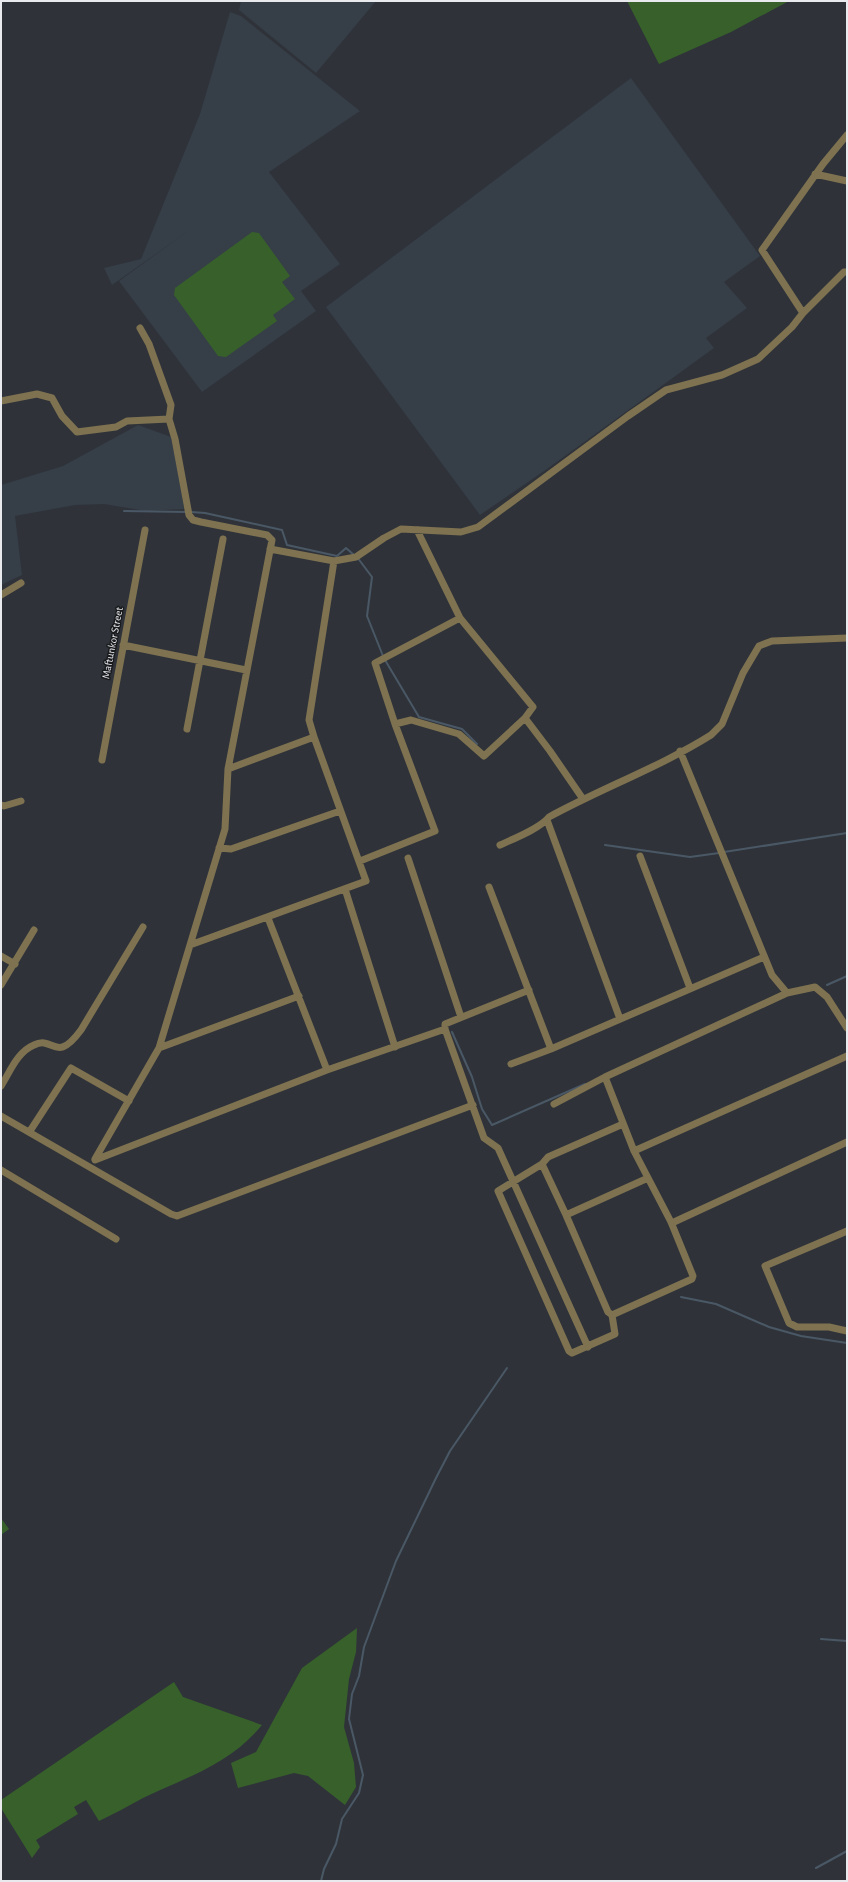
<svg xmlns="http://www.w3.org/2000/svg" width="848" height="1882" viewBox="0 0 848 1882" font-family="'Alegreya Sans',sans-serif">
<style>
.built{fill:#363e48}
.green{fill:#37602b}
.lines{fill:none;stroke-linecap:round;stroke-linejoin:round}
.stream{stroke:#4a5866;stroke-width:2}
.minor{stroke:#7e7251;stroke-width:7}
.labels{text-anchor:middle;stroke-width:3;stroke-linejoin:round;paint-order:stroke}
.street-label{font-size:11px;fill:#e8eaee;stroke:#191b1d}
</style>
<rect width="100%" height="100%" fill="#2f3339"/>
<!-- built -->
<path class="built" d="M 241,1 L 376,1 L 316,73 L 239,10 Z
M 230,12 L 241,16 L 360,111 L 269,172 L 340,264 L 301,291 L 316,311 L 202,392 L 119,281 L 191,229 L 112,285 L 104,268 L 141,259 L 200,114 Z
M 631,78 L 760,256 L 724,282 L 747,308 L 706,338 L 714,348 L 547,469 L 480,515 L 326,307 Z
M 138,425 L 174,438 L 184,509 L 146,511 L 104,504 L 75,505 L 15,516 L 22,575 L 1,585 L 1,485 L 63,466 Z"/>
<!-- green -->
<path class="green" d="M 627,1 L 789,1 L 731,32 L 659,64 Z
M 252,232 L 259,233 L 290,276 L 282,282 L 295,299 L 273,315 L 277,321 L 226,357 L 218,356 L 174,295 L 175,288 Z
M 1,1518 L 9,1529 L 1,1535 Z
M 357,1628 L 356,1652 L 349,1679 L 344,1727 L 354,1763 L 356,1787 L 345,1805 L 308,1776 L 294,1773 L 238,1788 L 231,1763 L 256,1752 L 302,1668 Z
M 174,1682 L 183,1697 L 262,1725 C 230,1764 187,1777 143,1798 C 128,1806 114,1814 99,1821 L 86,1800 L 74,1807 L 78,1814 L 36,1840 L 40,1847 L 32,1858 L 1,1808 L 1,1800 Z"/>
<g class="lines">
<!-- stream -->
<path class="stream" d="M 124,511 L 187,512
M 191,512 L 205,513 L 282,530 L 287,545 L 337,556 L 346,548 L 354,555
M 357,557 L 372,577 L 367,616 L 383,656
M 385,660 L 419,717 L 462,729 L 477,744
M 605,845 L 690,857 L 719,853
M 724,852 L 847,833
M 827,985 L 847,976
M 452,1032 L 472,1077 L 482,1109 L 492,1125 L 585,1084
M 681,1297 L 716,1304 L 769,1327 L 801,1336 L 847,1343
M 821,1639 L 847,1641
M 816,1868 L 847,1851
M 321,1881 L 324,1869 L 336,1844 L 342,1819 L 359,1793 L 363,1775 L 349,1719 L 352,1694 L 359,1676 L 364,1647 L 396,1561 L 436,1478 L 450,1451 L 507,1368"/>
<!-- minor -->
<path class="minor" d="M 815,174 L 847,181
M 803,313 L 762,250 L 823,164 L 847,135
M 140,328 L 149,344 L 171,405 L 169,419 L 175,439 L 189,515 L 193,520 L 201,522 L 267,535 L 272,540 L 228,769
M 1,401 L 37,394 L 52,398 L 62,416 L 77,432 L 116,427 L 127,421 L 169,419
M 417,530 L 460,618
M 270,549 L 334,561 L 356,557 L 384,538 L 401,529 L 461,532 L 478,527 L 628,416 L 666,390 L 722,375 L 758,359 L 792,327 L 803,313 L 844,272 L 847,272
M 1,595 L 21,583
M 123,645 L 246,670
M 395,724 L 411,720 L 459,734 L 484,756 L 525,718 L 550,751 L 583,799
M 187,729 L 223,539
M 314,737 L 309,720 L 334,561
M 680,751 L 772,975 L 787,993 L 815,987 L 827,997 L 847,1028
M 102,760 L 145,530
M 1,805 L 4,806 L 21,801
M 547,820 L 620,1019
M 500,845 C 513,839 541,828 549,817 C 602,788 660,767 711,735 L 722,724 L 743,673 L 759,646 L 772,641 L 847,638
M 219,848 L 231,849 L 340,811
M 640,856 L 690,988
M 408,858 L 461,1017
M 360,861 L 435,831 L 395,724 L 375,663 L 460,618 L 533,707 L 525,718
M 489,887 L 551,1049
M 345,889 L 395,1047
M 268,918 L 327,1070
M 1,956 L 15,964
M 1,985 L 34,930
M 445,1029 L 484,1138 L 498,1148 L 588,1347
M 159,1048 L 299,996
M 511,1064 L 551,1049 L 764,957
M 1,1086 C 10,1072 17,1052 34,1045 C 54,1035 55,1065 81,1030 L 143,927
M 554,1104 L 605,1077 L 787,993
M 1,1116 L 171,1214 L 177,1216 L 473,1105
M 30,1131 L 71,1068 L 129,1101
M 634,1151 L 847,1056
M 95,1159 L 159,1048 L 190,945 L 366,881 L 314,737 L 228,769 L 225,829 L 190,945
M 95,1160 L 327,1070 L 445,1029 L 445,1024 L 529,990
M 542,1164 L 566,1215 L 648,1178
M 1,1170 L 116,1239
M 566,1215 L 608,1312 L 612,1315 L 692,1279 L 693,1276 L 671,1222 L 634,1151 L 605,1077
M 671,1222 L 674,1222 L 847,1142
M 847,1231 L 765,1266 L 789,1323 L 797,1327 L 829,1327 L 847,1331
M 612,1315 L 615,1334 L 572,1353 L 569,1351 L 498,1191 L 542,1164 L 548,1157 L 623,1124"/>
</g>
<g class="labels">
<!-- street labels -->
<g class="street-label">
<text transform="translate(112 643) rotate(-79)" y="4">Maftunkor Street</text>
</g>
</g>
<!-- border -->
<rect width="848" height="1882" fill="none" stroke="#e8eaee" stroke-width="4"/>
</svg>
